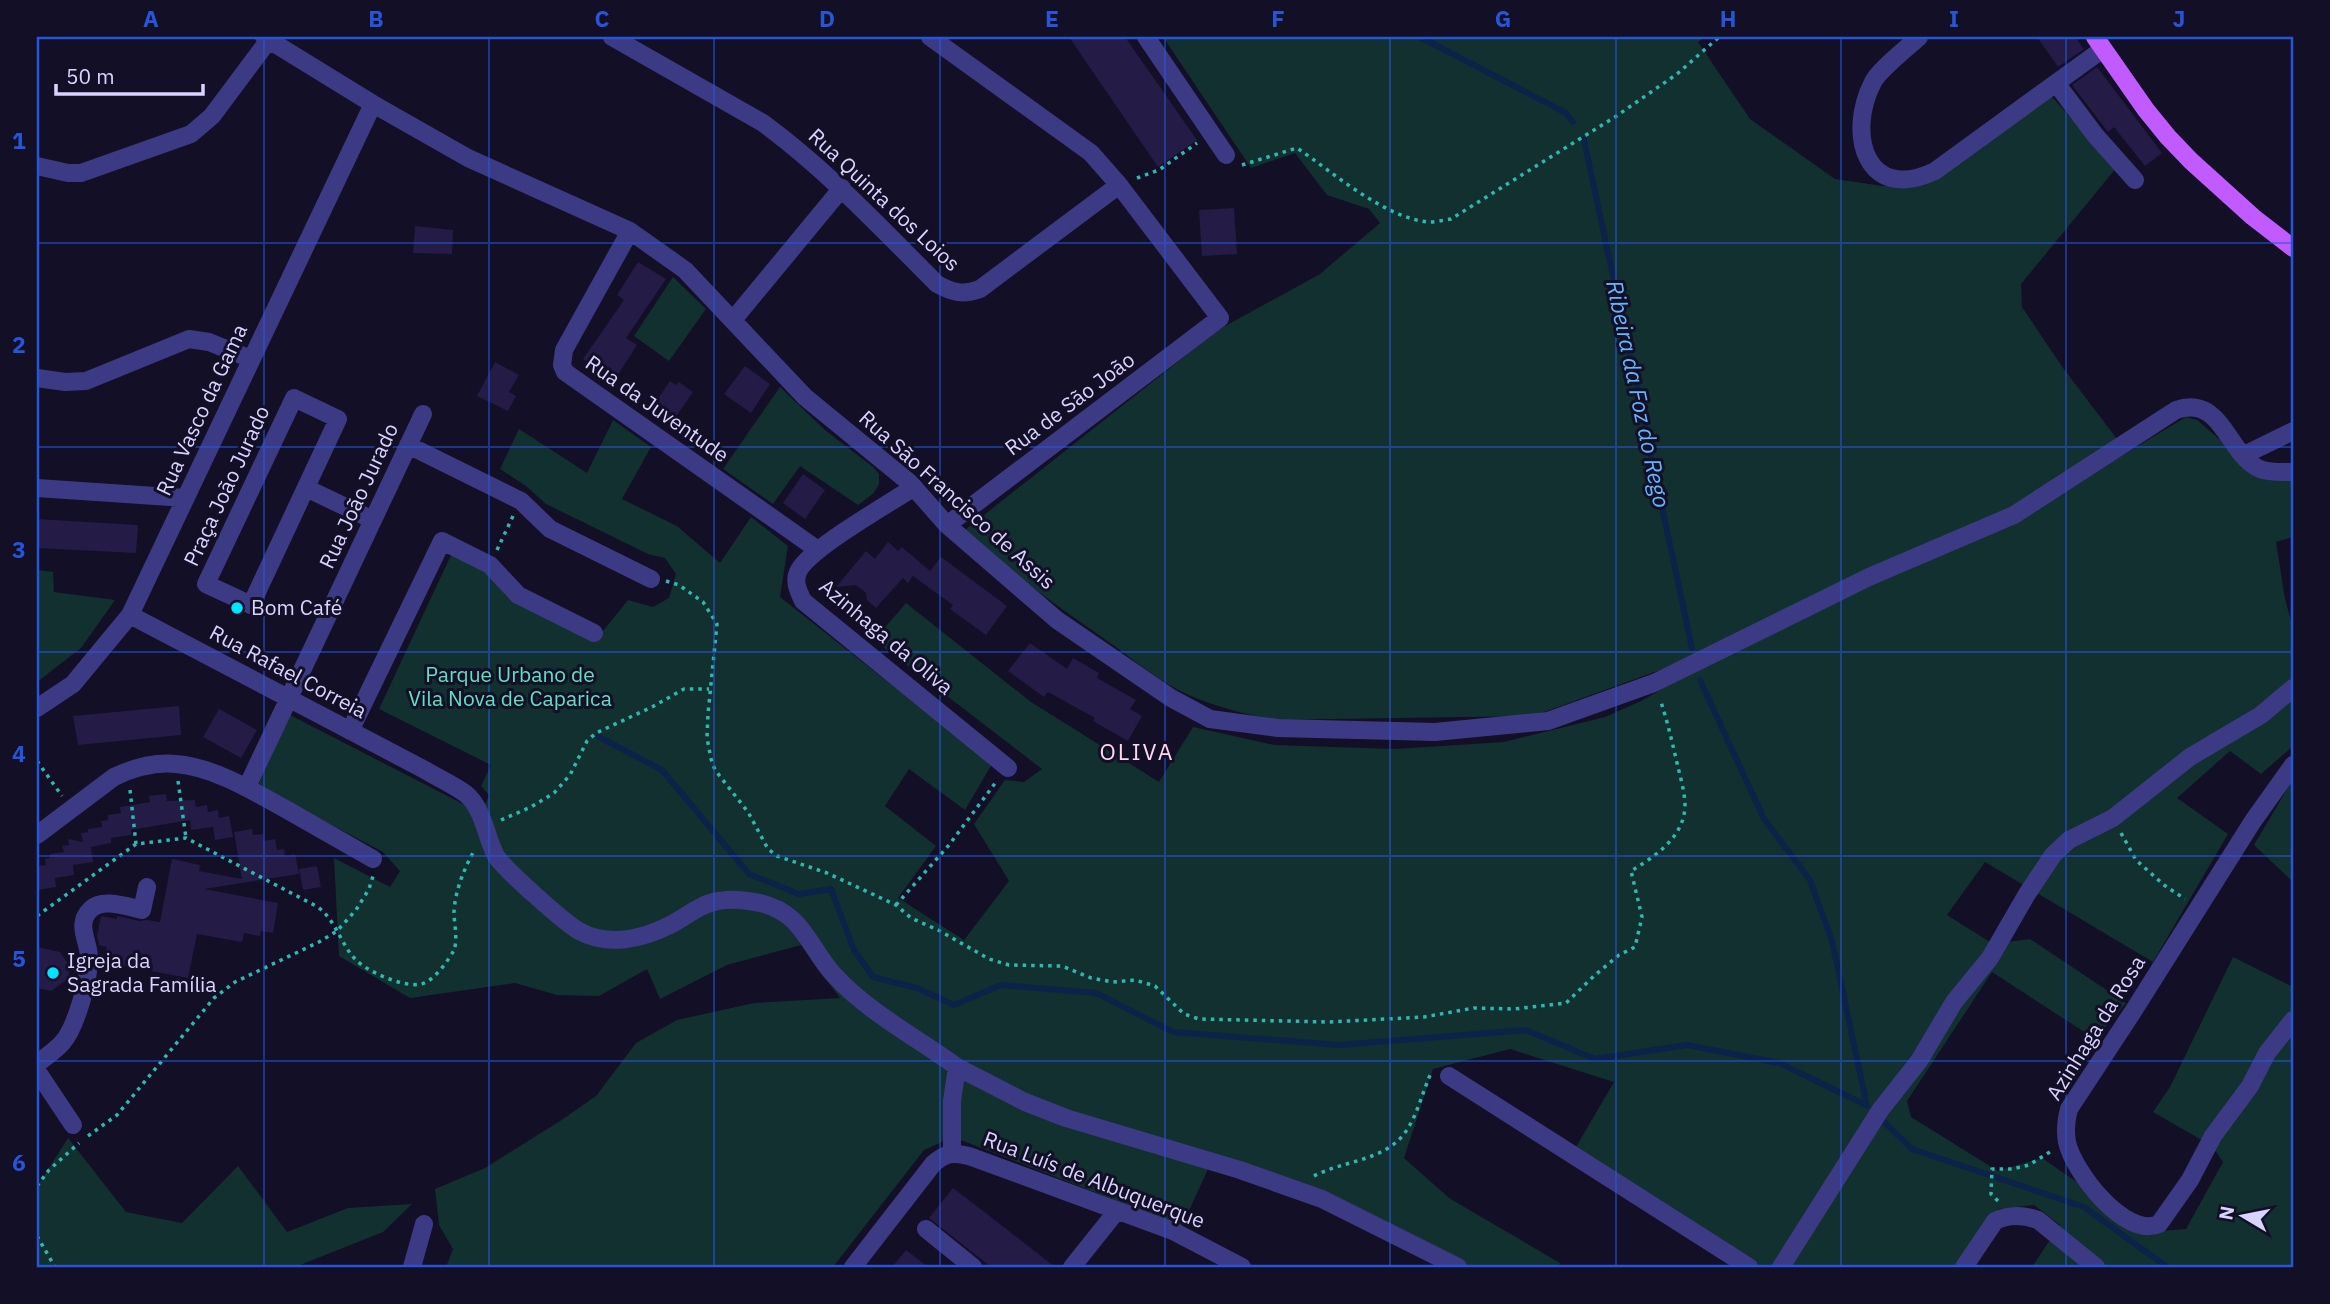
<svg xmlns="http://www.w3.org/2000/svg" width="2330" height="1304" viewBox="0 0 2330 1304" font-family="'IBM Plex Sans',sans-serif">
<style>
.green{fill:#12302f}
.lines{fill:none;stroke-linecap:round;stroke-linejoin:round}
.stream{stroke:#0c2248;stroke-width:6}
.building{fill:#241b47}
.path{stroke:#2fb8b0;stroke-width:3.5;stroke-dasharray:3.5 5;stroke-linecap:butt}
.minor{stroke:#3d3a85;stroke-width:18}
.major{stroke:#c25bff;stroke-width:18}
.grid{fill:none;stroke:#2655da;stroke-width:2;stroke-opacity:0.55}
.poi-dot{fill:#00e5ff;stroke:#130f26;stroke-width:2.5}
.labels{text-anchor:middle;stroke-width:6;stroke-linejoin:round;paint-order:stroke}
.street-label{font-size:21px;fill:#d9d4ff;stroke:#130f26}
.poi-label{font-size:21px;fill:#d9d4ff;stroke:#130f26;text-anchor:start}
.park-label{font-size:21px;fill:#5fe0c0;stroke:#130f26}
.water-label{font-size:23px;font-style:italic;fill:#62b6ff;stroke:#130f26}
.neighbourhood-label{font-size:23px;letter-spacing:2px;fill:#ffd6f0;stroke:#130f26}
.neatline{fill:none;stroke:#2655da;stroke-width:2.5}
.grid-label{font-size:23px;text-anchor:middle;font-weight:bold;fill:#2655da}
</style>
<rect width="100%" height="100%" fill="#130f26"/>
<!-- green -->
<path class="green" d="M 1163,37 L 1705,37 L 1698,42 L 1750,119 L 1835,179 L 1883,186 L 1923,183 L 2051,96 L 2117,167 L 2021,284 L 2022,307 L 2063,368 L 2117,439 L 2016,507 L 1660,670 L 1533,716 L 1271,720 C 1244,713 1215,707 1189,695 C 1163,684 1136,662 1113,645 C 1062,609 1009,573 965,530 L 1218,330 L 1320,274 L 1380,223 L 1369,209 L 1327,195 L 1295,153 L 1251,168 Z
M 673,277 L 706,309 L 669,361 L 634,336 Z
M 780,387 L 825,430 L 873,467 L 879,474 L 879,484 L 874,493 L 858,505 L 800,466 L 773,504 L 723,469 Z
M 2186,417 L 2197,420 L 2226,445 L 2293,475 L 2293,537 L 2276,542 L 2285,599 L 2293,628 L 2293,746 L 2261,774 L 2230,751 L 2177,798 L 2228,834 L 2153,962 L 1985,862 L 1947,915 L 1993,944 L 2030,939 L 2126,1003 L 2095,1039 L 1992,972 L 1907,1101 L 1911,1117 L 1998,1171 L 2042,1158 L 2149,1232 L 2186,1229 L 2223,1162 L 2212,1146 L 2153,1112 L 2170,1087 L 2233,957 L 2293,987 L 2293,1267 L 2032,1267 L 2060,1225 L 2034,1205 L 1999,1209 L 1961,1267 L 1759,1267 L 1576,1147 L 1614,1082 L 1510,1049 L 1433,1069 L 1404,1158 L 1449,1198 L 1560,1263 L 1558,1267 L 1468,1267 L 1364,1215 L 1208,1169 L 1182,1226 L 953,1137 L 924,1150 L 833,1267 L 446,1267 L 453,1249 L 439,1225 L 435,1189 L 485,1168 L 560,1121 L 596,1096 L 636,1043 L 677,1020 L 754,1003 L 840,998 L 801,945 L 727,965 L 660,999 L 647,969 L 599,996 L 557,995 L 515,983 L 410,998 L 339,956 L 334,858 L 390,887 L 400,871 L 383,852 L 258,786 L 290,715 L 465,805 L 486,803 L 489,795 L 481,786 L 491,765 L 379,709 L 452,553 L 489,571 L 513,602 L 594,642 L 628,600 L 653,607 L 669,598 L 676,574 L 665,558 L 648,554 L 546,504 L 526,486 L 500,469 L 519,429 L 587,473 L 613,420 L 651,447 L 622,499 L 677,526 L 720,563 L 751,517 L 788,546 L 780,597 L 992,764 L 965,810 L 909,769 L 885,806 L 936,846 L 898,898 L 964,940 L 1009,881 L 974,824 L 1005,780 L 1024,782 L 1042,769 L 874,640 L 906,603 L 1031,702 L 1159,782 L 1193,727 L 1274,745 L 1395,749 L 1504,742 L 1605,717 L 1641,701 L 1778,624 L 2101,468 Z
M 37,570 L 53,572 L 54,592 L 115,600 L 81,648 L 37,682 Z
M 2293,779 L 2293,882 L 2254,845 Z
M 68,1138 L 126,1212 L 182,1223 L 238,1166 L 287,1232 L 348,1208 L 412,1204 L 383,1232 L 295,1267 L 37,1267 L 37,1187 Z"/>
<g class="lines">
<!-- stream -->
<path class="stream" d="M 1420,37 L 1566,113 L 1573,122
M 1584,140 L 1692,648
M 1700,680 L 1764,819 L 1810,880 L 1832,941 L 1867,1106
M 599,737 L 662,770 L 749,874 L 799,894 L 831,889 L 854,950 L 873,977 L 917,988 L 954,1005 L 1001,985 L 1096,993 L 1173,1032 L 1339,1045 L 1526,1030 L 1595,1059 L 1687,1045 L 1779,1063 L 1866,1105
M 1878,1116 L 1912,1149 L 2084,1207 L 2167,1267"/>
</g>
<!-- building -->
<path class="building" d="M 1069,37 L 1125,37 L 1197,140 L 1158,167 Z
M 2037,37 L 2075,37 L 2084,49 L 2058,67 Z
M 2097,67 L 2162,153 L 2145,166 L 2114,127 L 2108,132 L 2072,85 Z
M 1234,208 L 1237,254 L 1202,256 L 1199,210 Z
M 415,226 L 453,230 L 452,254 L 413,253 Z
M 638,262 L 666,279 L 626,338 L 637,345 L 614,381 L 583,359 L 624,300 L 617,295 Z
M 495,362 L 519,375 L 509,392 L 516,396 L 508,411 L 477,396 Z
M 745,366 L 770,384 L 751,413 L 724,394 Z
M 670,381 L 676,385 L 679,382 L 693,392 L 673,421 L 652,408 Z
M 803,474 L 825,490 L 805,519 L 783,503 Z
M 37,519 L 138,525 L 136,553 L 37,548 Z
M 888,542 L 898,551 L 902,547 L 930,571 L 941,557 L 1007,606 L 986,635 L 950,609 L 953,605 L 913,576 L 908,583 L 903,578 L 876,608 L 867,600 L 866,593 L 856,585 L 836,587 L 866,551 L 875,559 Z
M 1030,643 L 1067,669 L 1073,658 L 1099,673 L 1097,678 L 1136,700 L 1130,709 L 1142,716 L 1128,741 L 1093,721 L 1095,718 L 1048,692 L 1044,697 L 1008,671 Z
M 179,706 L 181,735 L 78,745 L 73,716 Z
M 219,709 L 257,730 L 241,758 L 203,737 Z
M 166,794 L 167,801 L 195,800 L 196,807 L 207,805 L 208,812 L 218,810 L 219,818 L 229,816 L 233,837 L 215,840 L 213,827 L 191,830 L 190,820 L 131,830 L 131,835 L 111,838 L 111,843 L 91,847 L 93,862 L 73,865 L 74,875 L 55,878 L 56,887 L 37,890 L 37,866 L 46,865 L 45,859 L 50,858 L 50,854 L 64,852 L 62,846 L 69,845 L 68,839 L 83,842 L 81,833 L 88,832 L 88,829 L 102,827 L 101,821 L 108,820 L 108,815 L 121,813 L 120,807 L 150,802 L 149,796 Z
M 252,829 L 253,835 L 263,834 L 264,841 L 275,839 L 277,850 L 284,849 L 285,856 L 295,854 L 299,874 L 204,889 L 278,903 L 273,933 L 261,931 L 260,936 L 244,933 L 242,942 L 197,934 L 188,978 L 104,962 L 107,947 L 99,945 L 97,936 L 101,916 L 117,919 L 117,916 L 139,921 L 147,920 L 160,922 L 172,859 L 200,865 L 199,871 L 242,879 L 234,832 Z
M 317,866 L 321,887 L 303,890 L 299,869 Z
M 37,947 L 60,952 L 70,967 L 68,979 L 51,991 L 37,988 Z
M 953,1188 L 987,1214 L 1055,1267 L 991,1267 L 981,1259 L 929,1218 Z
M 906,1250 L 928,1267 L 892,1267 Z"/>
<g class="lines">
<!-- path -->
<path class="path" d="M 1242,165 L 1297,148 C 1334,173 1384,218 1429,222 C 1436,222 1444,220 1451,219 L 1615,117 L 1677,74 L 1719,37
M 1137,178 L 1159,170 L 1197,143
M 497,550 L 513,516
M 666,581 L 679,585 L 703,602 L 717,624 L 708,714 L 707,738 L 711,759 L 715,770 L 748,812 L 768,849 L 777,856 L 827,873 L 896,905 L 911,918 L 940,931 L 989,959 L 1009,965 L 1062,966 L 1091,978 L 1113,982 L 1135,980 L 1155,986 L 1184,1014 L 1199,1019 L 1329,1022 L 1424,1017 L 1474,1008 L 1514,1009 L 1566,1003 L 1595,975 L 1619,955 L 1635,947 L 1642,917 L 1631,871 C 1654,857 1684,838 1685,806 C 1685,792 1680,776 1677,763 C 1672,741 1667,720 1660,699
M 37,761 L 62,796
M 178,781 L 186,838
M 130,790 L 136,844
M 501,820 L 531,807 L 554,793 L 570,775 L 587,741 L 596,733 L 652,707 L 684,689 L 709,689
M 2121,833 L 2136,860 L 2164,885 L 2185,899
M 896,905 L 949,845 L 996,782
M 37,916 L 136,844 L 186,838 L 318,907 C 337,922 341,945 356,960 C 368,972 404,988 421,984 C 433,982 448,961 454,950 C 458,940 454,923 454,912 C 455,891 464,869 474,851
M 88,1136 L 117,1115 L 214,998 L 235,982 L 319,942 L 337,931 L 356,910 L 369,889 L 373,876
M 1314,1176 C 1342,1161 1383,1161 1404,1134 C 1417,1117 1422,1093 1431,1073
M 37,1186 L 49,1170 L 79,1143
M 1998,1201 L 1991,1194 L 1992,1169 L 2012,1169 L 2029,1165 L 2053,1150
M 37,1236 L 55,1267"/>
<!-- minor -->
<path class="minor" d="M 264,37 L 373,104 L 468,158 L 630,231 L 685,270 L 805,397 L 910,483 L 947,525 L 1057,620 L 1171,698 L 1210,719 L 1278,728 L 1435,732 L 1548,721 L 1654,683 L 1869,577 L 2014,515 L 2176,410 C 2223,394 2227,455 2260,469 C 2270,473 2283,472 2293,472
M 612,37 L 763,123 C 827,170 881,228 937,284 C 953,293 963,295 980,289 L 1119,185
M 930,37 L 1091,153 L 1119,185 L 1220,318 L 947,525
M 1146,37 L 1226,155
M 1919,37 C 1907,48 1879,70 1873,82 C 1846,134 1866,204 1935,171 L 2056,83
M 2103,49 L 2056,83 L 2095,135 L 2135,180
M 37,166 L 68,173 L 81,173 L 191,134 L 212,116 L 268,41
M 630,231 L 564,350 L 562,365 L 565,372 L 818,550
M 733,320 L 842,188
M 37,378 L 65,382 L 86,381 L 189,339 L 209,342 L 251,359
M 294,398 L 338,419 L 251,605 L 206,584 Z
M 408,445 L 521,501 L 550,529 L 651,579
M 2244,455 L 2293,431
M 914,487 C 889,504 812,547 799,570 C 793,581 798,590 803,601 L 1008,768
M 37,488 L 185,498
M 306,488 L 373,520
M 130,615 L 425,770 C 438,778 454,785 466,794 C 483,808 486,837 496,856 C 504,869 565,923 579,931 C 608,947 642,939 670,925 C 686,917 700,904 718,901 C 732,898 746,900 760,903 C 803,913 808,946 834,975 C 869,1013 916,1037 957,1067 L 952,1101 L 952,1153
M 37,708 L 73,684 L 130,615 L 373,104
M 350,731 L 442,541 L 490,565 L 518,595 L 594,633
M 2293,765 L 2253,821 L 2134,1010 L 2069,1109 C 2066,1120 2065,1131 2067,1142 C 2073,1171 2125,1239 2159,1224 L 2190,1180 L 2213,1136 L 2250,1086 L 2267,1053 L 2293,1020
M 247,787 L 423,414
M 37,835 L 114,777 C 133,768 156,762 176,764 C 215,767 256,793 289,811 C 317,827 345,843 373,859
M 37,1064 C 45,1057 55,1051 62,1043 C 76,1028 90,977 89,956 C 88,940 76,924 90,910 C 102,897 128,907 142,910 L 147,887
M 957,1067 L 1025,1102 L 1066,1118 L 1240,1170 L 1322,1199 L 1458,1267
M 37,1071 L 73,1125
M 1449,1076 L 1749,1267
M 926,1229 L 973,1267
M 412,1267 L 424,1224
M 853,1267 L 933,1164 C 945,1153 953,1152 969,1156 L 1173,1231 L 1242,1267
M 1072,1267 L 1116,1212
M 1781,1267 L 1881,1109 L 1919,1061 L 1954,1002 L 1990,958 L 2027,894 L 2053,855 L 2069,840 L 2113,818 L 2190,757 L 2261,715 L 2293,688
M 1964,1267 L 1995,1221 C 2009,1214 2024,1215 2038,1220 L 2096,1267"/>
<!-- major -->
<path class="major" d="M 2095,37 L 2146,110 L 2168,137 L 2191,161 L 2253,217 L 2293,248"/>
</g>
<!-- grid -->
<path class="grid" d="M 264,37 L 264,1267M 489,37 L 489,1267M 714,37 L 714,1267M 940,37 L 940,1267M 1165,37 L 1165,1267M 1390,37 L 1390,1267M 1616,37 L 1616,1267M 1841,37 L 1841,1267M 2066,37 L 2066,1267M 37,243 L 2293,243M 37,447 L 2293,447M 37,652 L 2293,652M 37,856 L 2293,856M 37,1061 L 2293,1061"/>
<!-- markers -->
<g class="poi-dot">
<circle cx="237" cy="608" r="7"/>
<circle cx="53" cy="973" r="7"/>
</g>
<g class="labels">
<!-- street labels -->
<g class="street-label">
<text transform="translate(884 200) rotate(43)" y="7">Rua Quinta dos Loios</text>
<text transform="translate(1070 404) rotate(-37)" y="7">Rua de São João</text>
<text transform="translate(657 409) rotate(35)" y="7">Rua da Juventude</text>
<text transform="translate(202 410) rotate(-65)" y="7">Rua Vasco da Gama</text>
<text transform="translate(227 486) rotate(-65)" y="7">Praça João Jurado</text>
<text transform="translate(359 496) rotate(-65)" y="7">Rua João Jurado</text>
<text transform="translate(957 500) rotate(42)" y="7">Rua São Francisco de Assis</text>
<text transform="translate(886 637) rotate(40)" y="7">Azinhaga da Oliva</text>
<text transform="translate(288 672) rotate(28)" y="7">Rua Rafael Correia</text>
<text transform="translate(2096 1028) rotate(-58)" y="7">Azinhaga da Rosa</text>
<text transform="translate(1094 1180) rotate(21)" y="7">Rua Luís de Albuquerque</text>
</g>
<!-- poi labels -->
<g class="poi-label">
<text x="251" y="615">Bom Café</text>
<text x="67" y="968">Igreja da<tspan x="67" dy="24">Sagrada Família</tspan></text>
</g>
<!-- park labels -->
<g class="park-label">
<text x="510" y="682">Parque Urbano de<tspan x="510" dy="24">Vila Nova de Caparica</tspan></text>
</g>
<!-- water labels -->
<g class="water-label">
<text transform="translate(1638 394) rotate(78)" y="8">Ribeira da Foz do Rego</text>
</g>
<!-- neighbourhood labels -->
<g class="neighbourhood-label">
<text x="1137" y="760">OLIVA</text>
</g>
</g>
<!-- border -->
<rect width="2330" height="1304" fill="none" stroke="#130f26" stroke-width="77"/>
<!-- north arrow -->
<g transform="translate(2243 1216) rotate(280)" stroke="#130f26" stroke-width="5" paint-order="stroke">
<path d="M0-5L12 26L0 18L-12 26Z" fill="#d9d4ff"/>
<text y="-10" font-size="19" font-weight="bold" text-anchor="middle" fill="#d9d4ff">N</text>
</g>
<!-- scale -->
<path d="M56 84v10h147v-10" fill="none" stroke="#d9d4ff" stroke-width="3.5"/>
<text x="66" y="84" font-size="21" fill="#d9d4ff" stroke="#130f26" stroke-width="5" paint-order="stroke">50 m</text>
<rect x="38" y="38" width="2254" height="1228" class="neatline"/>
<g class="grid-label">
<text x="151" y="27">A</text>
<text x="376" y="27">B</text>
<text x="602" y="27">C</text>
<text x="827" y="27">D</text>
<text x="1052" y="27">E</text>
<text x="1278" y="27">F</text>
<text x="1503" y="27">G</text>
<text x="1728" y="27">H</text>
<text x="1954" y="27">I</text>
<text x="2179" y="27">J</text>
<text x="19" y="149">1</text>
<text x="19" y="353">2</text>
<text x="19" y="558">3</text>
<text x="19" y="762">4</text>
<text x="19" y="967">5</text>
<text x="19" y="1171">6</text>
</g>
</svg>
